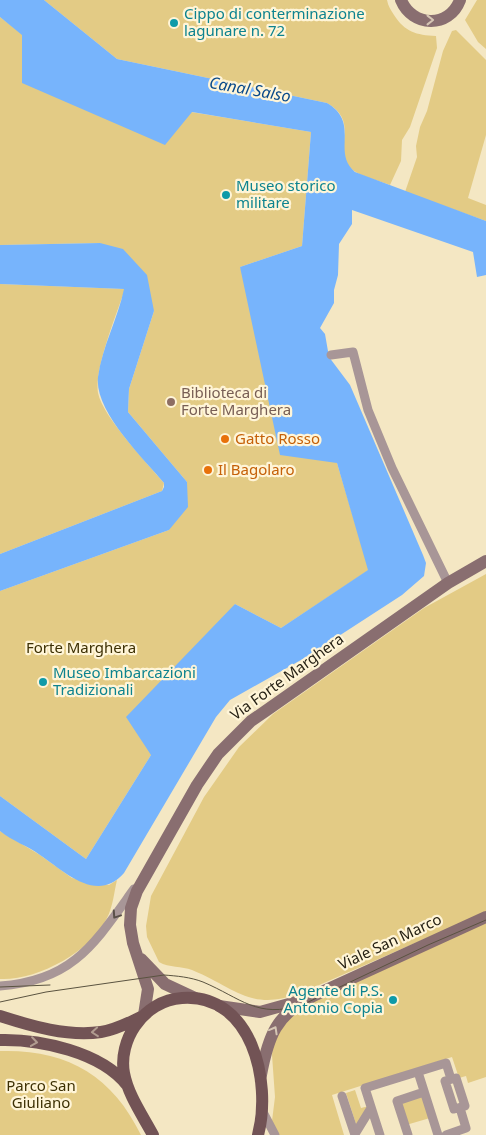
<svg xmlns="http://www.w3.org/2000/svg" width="486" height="1135" viewBox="0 0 486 1135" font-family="'Noto Sans',sans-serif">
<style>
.green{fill:#e3cb85}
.water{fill:#77b4fc}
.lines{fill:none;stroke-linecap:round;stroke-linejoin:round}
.street{stroke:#a89697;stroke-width:9}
.secondary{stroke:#896e70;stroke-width:12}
.primary{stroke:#725355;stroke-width:12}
.tram{stroke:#5a5340;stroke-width:1}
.oneway{stroke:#d6c6b4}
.oneway2{stroke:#5a5048}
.oneway3{stroke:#b19c90}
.culture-dot{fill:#0f9aa8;stroke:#fff5d8;stroke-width:2}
.education-dot{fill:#8d6e63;stroke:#fff5d8;stroke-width:2}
.food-dot{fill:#e8710a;stroke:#fff5d8;stroke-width:2}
.labels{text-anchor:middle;stroke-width:4.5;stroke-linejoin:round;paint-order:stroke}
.culture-label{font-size:15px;fill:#0d838f;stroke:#fff5d8;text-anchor:start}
.education-label{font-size:15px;fill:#785e54;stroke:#fff5d8;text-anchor:start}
.food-label{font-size:15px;fill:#c56008;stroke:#fff5d8;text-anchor:start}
.park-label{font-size:15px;fill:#3d3004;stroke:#fff5d8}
.street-label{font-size:15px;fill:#262114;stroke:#fff5d8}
.water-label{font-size:16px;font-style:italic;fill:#0a4a8a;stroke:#fff5d8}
</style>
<rect width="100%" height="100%" fill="#f4e7c3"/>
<!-- green -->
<path class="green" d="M 44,0 L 387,0 C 388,6 391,10 394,15 C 405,32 416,35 436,36 L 437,48 L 410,127 L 402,140 L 401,161 L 390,185 C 378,180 355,176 348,165 C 334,147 360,122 327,103 L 117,59 Z
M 477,0 L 486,0 L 486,49 L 478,42 L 465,20 Z
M 0,17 L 22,34 L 191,112 L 311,132 L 302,246 L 240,267 L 337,463 L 369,570 L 281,628 L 235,604 L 151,755 L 86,859 L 0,796 L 0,591 L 169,530 L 187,482 L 128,412 L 129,389 L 154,311 L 100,243 L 0,245 Z
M 456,30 L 486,60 L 486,135 L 468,198 L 486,205 L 486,221 L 405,192 L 417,157 L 416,146 L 420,127 L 427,111 L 443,51 L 452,31 Z
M 0,284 L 125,289 C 117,313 94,369 98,393 C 103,417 147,463 164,483 L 162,491 L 0,554 Z
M 486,574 L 486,912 L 301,993 C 250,1012 236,988 192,970 C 182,966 169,968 159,962 L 147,937 L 146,926 L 151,896 L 204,797 L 239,747 L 273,714 L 424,608 Z
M 0,831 L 40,855 L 72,878 L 109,885 L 117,880 C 114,892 113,907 107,918 C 91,952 36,981 0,979 Z
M 486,922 L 486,1077 L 468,1083 L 466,1076 L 459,1078 L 452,1057 L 332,1095 L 344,1135 L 278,1135 L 272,1121 L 275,1097 L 272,1055 L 273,1041 L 295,1010 Z
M 0,1051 C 66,1049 112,1075 141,1135 L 0,1135 Z
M 355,1090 L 361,1108 L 369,1106 L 357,1127 L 346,1093 Z
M 423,1094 L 430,1118 L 406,1125 L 399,1102 Z"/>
<!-- water -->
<path class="water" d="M 0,0 L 44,0 L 117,59 L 327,103 C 361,123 331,152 355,172 L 486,221 L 486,275 L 477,277 L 473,252 L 352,210 L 352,224 L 339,244 L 338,275 L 334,290 L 334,303 L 320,328 L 325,334 L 329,357 L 350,385 L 423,555 L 426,563 L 424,576 L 402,595 L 308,656 L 230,700 L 216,717 L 124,873 C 97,904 65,872 40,855 C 28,846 12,841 0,831 L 0,796 L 86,859 L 151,755 L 126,717 L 235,604 L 281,628 L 368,570 L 337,463 L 280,455 L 240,267 L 302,246 L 311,132 L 192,112 L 165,145 L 22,83 L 22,35 L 0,17 Z
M 100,243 L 123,249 L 147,275 L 154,311 L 129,389 L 128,412 L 187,482 L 188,507 L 169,530 L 0,591 L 0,554 L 162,491 L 164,487 L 164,483 C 143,458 94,411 98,377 C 102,347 118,318 124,289 L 0,284 L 0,245 Z"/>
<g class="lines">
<!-- street -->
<path class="street" d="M 331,355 L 353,352 L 368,410 L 392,468 L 448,583
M 0,986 C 73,981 95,943 134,889
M 418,1072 L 438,1135
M 456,1078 L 465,1106 L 454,1109 L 445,1081 Z
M 342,1096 L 355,1135
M 263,1112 L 275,1135
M 355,1134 L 371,1108
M 380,1135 L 365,1088 L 446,1063 L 451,1079
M 408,1135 L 397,1101 L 424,1092
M 446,1135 L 466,1128 L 460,1108"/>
<!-- secondary -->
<path class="secondary" d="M 401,0 C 412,27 449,29 460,0
M 141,959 L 165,984 L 195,998
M 219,1006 L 260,1012 L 296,1002
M 144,1015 L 148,989 L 133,943 L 130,925 L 131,908 L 137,891 L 197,785 L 218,754 L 251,721 L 267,710 L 448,583 L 486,561
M 261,1075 C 268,1037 276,1014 313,996 L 486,917"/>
<!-- primary -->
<path class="primary" d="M 0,1016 C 31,1026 68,1037 101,1032 C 115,1030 128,1023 141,1017
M 0,1040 C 40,1039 101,1052 127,1085
M 153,1135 C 143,1116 128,1095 124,1073 C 121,1057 126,1039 135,1026 C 146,1010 163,999 182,998 C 252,993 272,1082 258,1135"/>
<!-- tram -->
<path class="tram" d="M 0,987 L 50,985
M 0,1002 L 46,992 L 164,975 C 177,976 190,977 203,982 C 241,998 257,1019 302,1005 L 428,945 L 486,920"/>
</g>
<!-- one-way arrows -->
<defs><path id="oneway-chevron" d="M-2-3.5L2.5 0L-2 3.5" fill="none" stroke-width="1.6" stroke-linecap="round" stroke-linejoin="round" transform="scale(1.25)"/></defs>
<g class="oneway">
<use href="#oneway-chevron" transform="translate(430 20)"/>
<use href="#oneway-chevron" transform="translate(274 1030) rotate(-61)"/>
</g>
<use class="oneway2" href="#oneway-chevron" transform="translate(116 915) rotate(124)"/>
<g class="oneway3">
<use href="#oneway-chevron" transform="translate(95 1032) rotate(175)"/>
<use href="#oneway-chevron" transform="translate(34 1042) rotate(8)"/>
</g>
<!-- markers -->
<g class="culture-dot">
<circle cx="174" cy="23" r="5"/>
<circle cx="226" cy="195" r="5"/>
<circle cx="43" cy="682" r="5"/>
<circle cx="393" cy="1000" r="5"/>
</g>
<circle class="education-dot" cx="171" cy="402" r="5"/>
<g class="food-dot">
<circle cx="225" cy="439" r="5"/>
<circle cx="208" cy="470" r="5"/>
</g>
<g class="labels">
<!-- culture labels -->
<g class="culture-label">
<text x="184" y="19">Cippo di conterminazione<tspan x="184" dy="17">lagunare n. 72</tspan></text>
<text x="236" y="191">Museo storico<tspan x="236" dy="17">militare</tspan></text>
<text x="53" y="678">Museo Imbarcazioni<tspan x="53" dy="17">Tradizionali</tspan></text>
<text x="383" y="996" text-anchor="end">Agente di P.S.<tspan x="383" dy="17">Antonio Copia</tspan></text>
</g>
<!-- education labels -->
<g class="education-label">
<text x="181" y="398">Biblioteca di<tspan x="181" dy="17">Forte Marghera</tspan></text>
</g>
<!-- food labels -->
<g class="food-label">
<text x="235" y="444">Gatto Rosso</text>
<text x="218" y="475">Il Bagolaro</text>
</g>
<!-- park labels -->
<g class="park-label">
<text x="81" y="653">Forte Marghera</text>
<text x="41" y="1091">Parco San<tspan x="41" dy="17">Giuliano</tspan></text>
</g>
<!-- street labels -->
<g class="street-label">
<text transform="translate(287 677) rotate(-36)" y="5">Via Forte Marghera</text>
<text transform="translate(390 942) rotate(-25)" y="5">Viale San Marco</text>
</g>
<!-- water labels -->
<g class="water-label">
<text transform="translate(250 89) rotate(10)" y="6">Canal Salso</text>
</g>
</g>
</svg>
